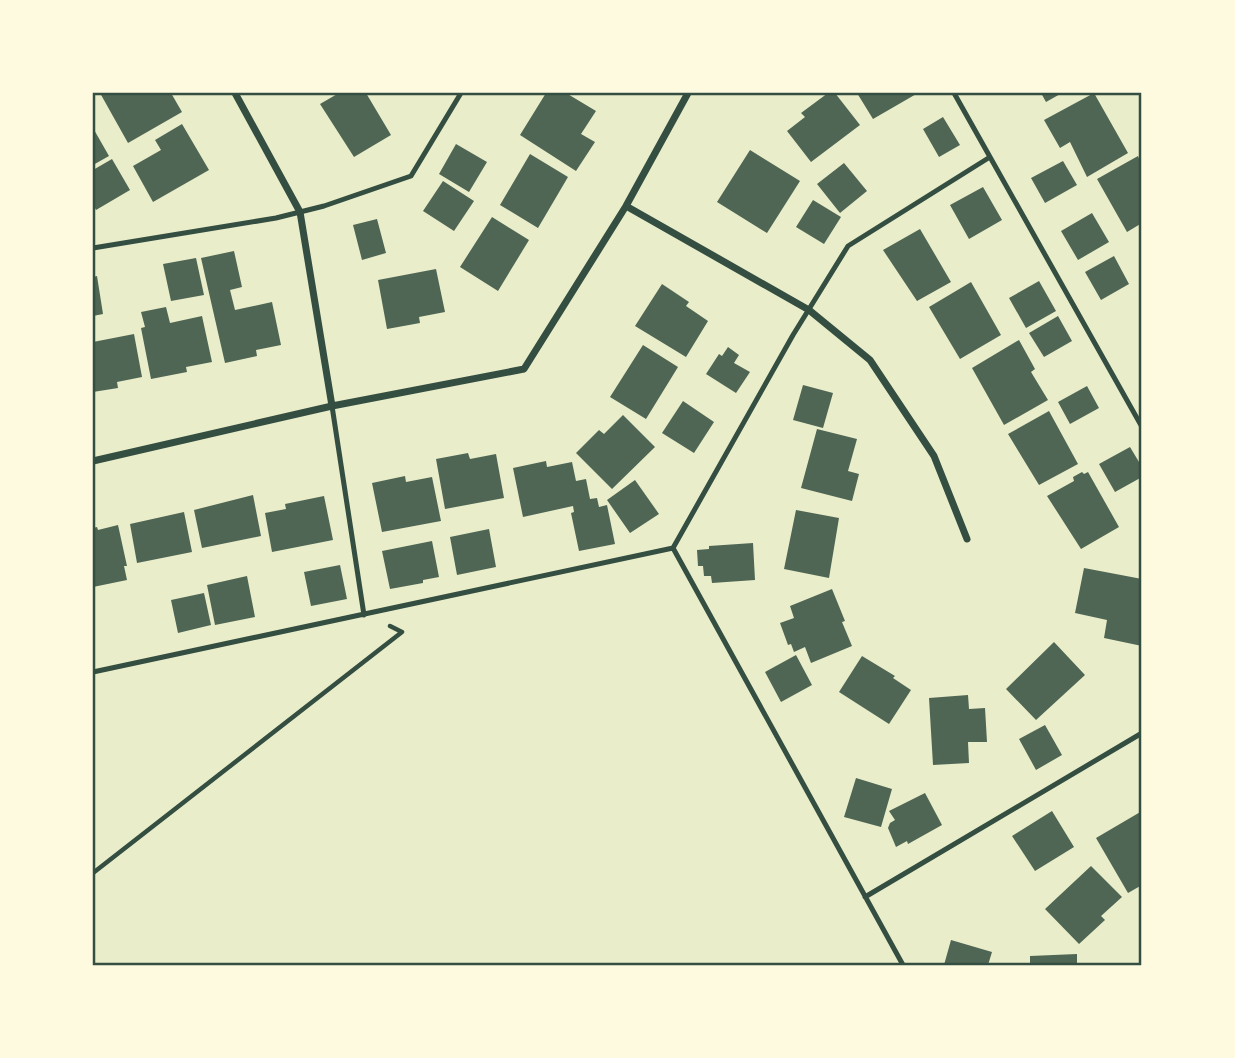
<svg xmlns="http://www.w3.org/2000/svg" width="1235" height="1058" viewBox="0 0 1235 1058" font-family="Arial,sans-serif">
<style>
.building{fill:#4f6655}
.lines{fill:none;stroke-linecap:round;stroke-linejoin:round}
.path{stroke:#344e41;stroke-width:4.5}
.service{stroke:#344e41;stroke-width:5}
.minor{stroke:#344e41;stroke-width:7}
.neatline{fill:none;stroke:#344e41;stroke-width:2.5}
</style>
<rect width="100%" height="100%" fill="#e9edc9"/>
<!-- building -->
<path class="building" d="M 100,93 L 171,93 L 182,112 L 128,143 Z
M 339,93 L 366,93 L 391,135 L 354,157 L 320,104 Z
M 546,93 L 566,93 L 596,111 L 581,134 L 595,142 L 576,171 L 520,135 Z
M 828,93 L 835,93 L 860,125 L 811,162 L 787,131 L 805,117 L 801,113 Z
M 857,93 L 918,93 L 873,119 Z
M 1041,93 L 1062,93 L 1046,102 Z
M 1094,93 L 1128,153 L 1087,177 L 1070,142 L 1060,148 L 1044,120 Z
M 943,117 L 960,145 L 939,157 L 923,129 Z
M 182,124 L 209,170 L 153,202 L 133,166 L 161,150 L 155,140 Z
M 93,128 L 109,156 L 93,165 Z
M 456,144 L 487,162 L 469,192 L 439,174 Z
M 750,150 L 800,181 L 767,233 L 717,202 Z
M 530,154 L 568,177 L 538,228 L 500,205 Z
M 1138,156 L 1142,165 L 1142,223 L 1127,232 L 1097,179 Z
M 112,159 L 130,190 L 96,210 L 93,204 L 93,170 Z
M 1063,161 L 1077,185 L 1045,203 L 1031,178 Z
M 844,163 L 867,191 L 840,213 L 817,184 Z
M 443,181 L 474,201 L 454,231 L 423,211 Z
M 983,187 L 1002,220 L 969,239 L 950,205 Z
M 813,200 L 841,217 L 824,244 L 796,227 Z
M 1092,213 L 1109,242 L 1078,260 L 1061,231 Z
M 492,217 L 529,240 L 498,291 L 460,267 Z
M 377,219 L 386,253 L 362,260 L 353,225 Z
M 920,229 L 951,282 L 917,301 L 883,250 Z
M 234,251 L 242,287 L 230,290 L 235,310 L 272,302 L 281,345 L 256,350 L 257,356 L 225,363 L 201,258 Z
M 1114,256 L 1129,284 L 1101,300 L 1085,272 Z
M 196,258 L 204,295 L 171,301 L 163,264 Z
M 436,269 L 445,312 L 419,317 L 420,323 L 387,329 L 378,280 Z
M 97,276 L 103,314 L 93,316 L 93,277 Z
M 1039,281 L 1056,311 L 1026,328 L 1009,298 Z
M 971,282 L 1001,335 L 960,359 L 929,307 Z
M 662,284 L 689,302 L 686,306 L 708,321 L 686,357 L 635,326 Z
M 166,307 L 170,323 L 202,316 L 212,362 L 186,367 L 187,372 L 151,379 L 141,328 L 145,327 L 141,312 Z
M 1058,316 L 1072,341 L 1044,357 L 1029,333 Z
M 134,334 L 142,377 L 117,382 L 118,388 L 93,392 L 93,342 Z
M 1019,340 L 1035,369 L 1031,372 L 1048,400 L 1004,425 L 972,368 Z
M 643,345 L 678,367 L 646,419 L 610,397 Z
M 728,347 L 739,355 L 734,363 L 750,372 L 736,393 L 706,374 L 719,354 L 722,356 Z
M 803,385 L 833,393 L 823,428 L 793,420 Z
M 1087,386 L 1099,408 L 1070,424 L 1058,402 Z
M 683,401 L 714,422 L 694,453 L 662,433 Z
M 1049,411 L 1078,464 L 1039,485 L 1008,434 Z
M 623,415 L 655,447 L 612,489 L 576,453 L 599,430 L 604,434 Z
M 817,429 L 857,439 L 848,471 L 859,474 L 852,501 L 801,488 Z
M 1130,447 L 1142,467 L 1142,477 L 1115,492 L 1099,464 Z
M 468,453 L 470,459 L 496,454 L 504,498 L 445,509 L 436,459 Z
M 546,461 L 547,467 L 572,462 L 576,481 L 586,479 L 590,499 L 597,498 L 599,507 L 607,505 L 615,544 L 579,551 L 571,513 L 574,512 L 573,506 L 523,517 L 513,468 Z
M 1082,472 L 1084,474 L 1088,472 L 1119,527 L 1081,549 L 1047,496 L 1074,481 L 1073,477 Z
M 405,476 L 406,482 L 432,477 L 441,521 L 382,532 L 372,483 Z
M 635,480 L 659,514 L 630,533 L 607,500 Z
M 253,495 L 261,536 L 202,548 L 194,510 Z
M 324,496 L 333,540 L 272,552 L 265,513 L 286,509 L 285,504 Z
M 796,510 L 839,518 L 829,578 L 784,569 Z
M 184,512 L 192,552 L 137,563 L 130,524 Z
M 118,525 L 127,566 L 124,566 L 127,580 L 93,587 L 93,528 L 97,527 L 98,530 Z
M 489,529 L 496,567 L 457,575 L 450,537 Z
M 432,541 L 439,577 L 423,580 L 423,583 L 390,589 L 382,551 Z
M 753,543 L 755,580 L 712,583 L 711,576 L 704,576 L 703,566 L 698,566 L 697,550 L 709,549 L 709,546 Z
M 340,565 L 347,599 L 311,606 L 304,572 Z
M 1084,568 L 1142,579 L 1142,646 L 1104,638 L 1107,620 L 1075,613 Z
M 247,576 L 255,617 L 215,625 L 207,585 Z
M 832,589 L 845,621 L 842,622 L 852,646 L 811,663 L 805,647 L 794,652 L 791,644 L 788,645 L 780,623 L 794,618 L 790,606 Z
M 204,593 L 211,625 L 178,633 L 171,600 Z
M 1054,642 L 1085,675 L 1036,720 L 1006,689 Z
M 796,655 L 812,685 L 781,702 L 765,672 Z
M 862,656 L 895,676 L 893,678 L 911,690 L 889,724 L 839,692 Z
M 968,695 L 969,709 L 985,708 L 987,742 L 968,742 L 969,763 L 933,765 L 929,698 Z
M 1045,725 L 1062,755 L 1036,770 L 1019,739 Z
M 856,778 L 892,789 L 881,827 L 844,817 Z
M 925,793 L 942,825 L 908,844 L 907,841 L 896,847 L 888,828 L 890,823 L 895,820 L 889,811 Z
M 1052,811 L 1074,847 L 1035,871 L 1012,836 Z
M 1142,811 L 1142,885 L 1128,893 L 1096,838 Z
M 1091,866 L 1122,897 L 1101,916 L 1105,920 L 1079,944 L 1045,909 Z
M 951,940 L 992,952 L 988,965 L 944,965 Z
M 1077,954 L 1077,965 L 1030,965 L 1030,956 Z"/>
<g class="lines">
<!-- path -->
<path class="path" d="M 93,873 L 402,632 L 390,626"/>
<!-- service -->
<path class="service" d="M 990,157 L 1142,427
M 93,248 L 276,218 L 324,206 L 411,176 L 461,93
M 332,406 L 364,615
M 673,548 L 793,335 L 848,246 L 990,157 L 954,93
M 93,672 L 673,548 L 903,965
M 865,897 L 1142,733"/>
<!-- minor -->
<path class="minor" d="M 235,93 L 300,212 L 332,406
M 626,206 L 809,310 L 870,360 L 934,456 L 967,539
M 93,461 L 332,406 L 524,369 L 626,206 L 688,93"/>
</g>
<!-- border -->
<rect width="1235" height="1058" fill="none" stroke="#fefae0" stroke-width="189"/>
<rect x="94" y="94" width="1046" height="870" class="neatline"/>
</svg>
